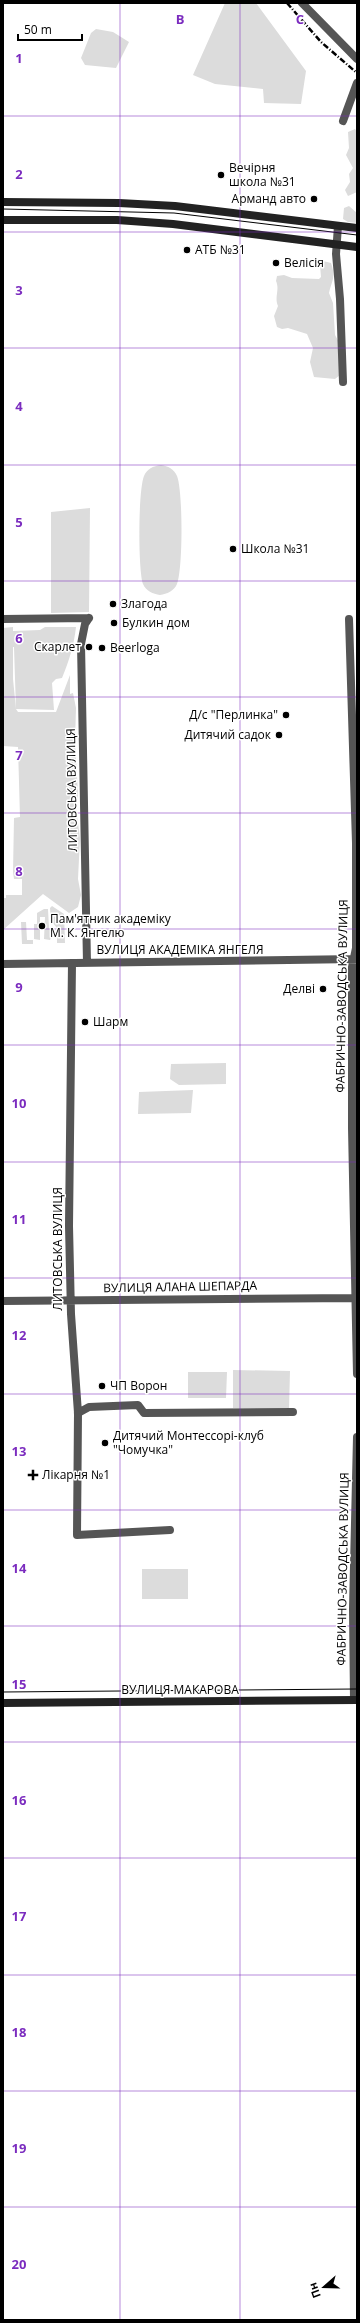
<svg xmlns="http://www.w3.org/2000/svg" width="360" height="2323" viewBox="0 0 360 2323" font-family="'Open Sans',sans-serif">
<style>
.green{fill:#dcdcdc;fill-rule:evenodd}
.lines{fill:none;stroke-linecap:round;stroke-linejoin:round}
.street{stroke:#555;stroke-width:8}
.secondary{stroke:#222;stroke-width:8}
.tram{stroke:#000;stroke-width:1}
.rail{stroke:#000;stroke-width:2.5;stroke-dasharray:6 2 1 2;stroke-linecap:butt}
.grid{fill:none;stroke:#7b2cbf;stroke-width:1;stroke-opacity:0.55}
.poi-dot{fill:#000;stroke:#fff;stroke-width:1.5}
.labels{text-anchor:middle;stroke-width:3;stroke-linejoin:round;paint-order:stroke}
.poi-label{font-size:12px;fill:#000;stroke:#fff;text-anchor:start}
.street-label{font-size:12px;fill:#000;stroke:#fff}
.grid-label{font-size:13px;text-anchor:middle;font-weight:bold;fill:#7b2cbf;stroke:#fff;stroke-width:3;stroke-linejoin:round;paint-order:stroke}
</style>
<rect width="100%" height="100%" fill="#fff"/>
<!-- green -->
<path class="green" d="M 225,3 L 256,3 L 306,71 L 301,104 L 264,103 L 263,89 L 215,84 L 193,75 Z
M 96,29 L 113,32 L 129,42 L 116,68 L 85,65 L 81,58 L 91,33 Z
M 355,129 L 357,132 L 357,192 L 348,196 L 345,190 L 350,182 L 349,174 L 353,168 L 346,155 L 349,148 L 348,132 Z
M 349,206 L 357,213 L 357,223 L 348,222 L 343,219 L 344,208 Z
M 323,261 L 331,263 C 336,278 332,280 329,293 L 333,303 L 335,335 L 340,344 L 340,375 L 335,379 L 314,377 L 310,362 L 313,348 L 307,334 L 288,328 L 282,329 L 277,327 L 274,316 L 278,306 C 274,297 280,290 276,281 L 277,276 L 284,275 L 292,278 L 319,279 L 321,277 L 320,265 Z
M 161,465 C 168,466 174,469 177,476 C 183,491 183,569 177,584 C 174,591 167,594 160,595 C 153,594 146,591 143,584 C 138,569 138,491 144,476 C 147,469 153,466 161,465 Z
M 90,508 L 89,612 L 51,613 L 51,512 Z
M 13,627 L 13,631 L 40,630 L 45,627 L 76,627 C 74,645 69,661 62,678 L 56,679 L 52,683 L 54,710 L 16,709 L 18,712 L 56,712 L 70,675 L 70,694 L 73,693 L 76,708 L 75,741 L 78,794 L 76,808 L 80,838 L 78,879 L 81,895 L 78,907 L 69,913 L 43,894 L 3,930 L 3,898 L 6,898 L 6,895 L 22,895 L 22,879 L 14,879 L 13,872 L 14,818 L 20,817 L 18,747 L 3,746 L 3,628 ZM 13,647 L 14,647 L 16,709 L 13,679 Z
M 52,906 L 64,914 L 65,943 L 57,943 L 57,928 L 51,921 L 50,908 Z
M 44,909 L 48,909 L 49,928 L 54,932 L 50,940 L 44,939 L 45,917 L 40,917 L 40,940 L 34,939 L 34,924 L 37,924 L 37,913 Z
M 21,922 L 26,922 L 27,940 L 33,940 L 33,944 L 22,944 Z
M 226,1063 L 226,1084 L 179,1085 L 170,1079 L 171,1064 Z
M 193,1090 L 191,1113 L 138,1114 L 139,1092 Z
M 233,1370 L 290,1371 L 289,1409 L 233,1408 Z
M 188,1372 L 227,1372 L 226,1398 L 188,1398 Z
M 142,1569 L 188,1569 L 188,1599 L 142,1599 Z"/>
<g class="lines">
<!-- street -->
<path class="street" d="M 302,3 L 357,59
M 343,121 L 357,83
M 338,226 L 336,254 L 340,299 L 343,382
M 3,619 L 89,618
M 349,619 L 356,843 L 356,948 L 352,967 L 352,1128 L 357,1374
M 72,963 L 69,1226 L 71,1314 L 78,1413 L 77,1535 L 170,1530
M 87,963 L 81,644 L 85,624 L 89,618
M 3,964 L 357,959
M 3,1301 L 357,1298
M 78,1413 L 89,1407 L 138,1405 L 144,1413 L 293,1412
M 354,1700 L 353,1609 L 357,1437"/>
<!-- secondary -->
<path class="secondary" d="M 3,202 L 119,203 L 175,206 L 357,228
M 3,220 L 117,220 L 173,224 L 357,247
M 3,1703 L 357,1700"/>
<!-- tram -->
<path class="tram" d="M 3,209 L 174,213 L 357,235
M 3,1692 L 357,1689"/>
<!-- rail -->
<path class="rail" d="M 287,3 L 321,42 L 357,73"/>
</g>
<!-- grid -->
<path class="grid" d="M 120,3 L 120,2320M 240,3 L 240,2320M 3,116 L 357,116M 3,232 L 357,232M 3,348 L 357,348M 3,465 L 357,465M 3,581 L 357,581M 3,697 L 357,697M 3,813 L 357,813M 3,929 L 357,929M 3,1045 L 357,1045M 3,1162 L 357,1162M 3,1278 L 357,1278M 3,1394 L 357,1394M 3,1510 L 357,1510M 3,1626 L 357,1626M 3,1742 L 357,1742M 3,1858 L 357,1858M 3,1975 L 357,1975M 3,2091 L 357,2091M 3,2207 L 357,2207"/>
<!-- markers -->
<g class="poi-dot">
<circle cx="221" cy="175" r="4"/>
<circle cx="314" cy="199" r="4"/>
<circle cx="187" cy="250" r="4"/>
<circle cx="276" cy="263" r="4"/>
<circle cx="233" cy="549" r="4"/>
<circle cx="113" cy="604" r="4"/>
<circle cx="114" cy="623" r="4"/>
<circle cx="89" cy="647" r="4"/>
<circle cx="102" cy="648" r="4"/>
<circle cx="286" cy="715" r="4"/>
<circle cx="279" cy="735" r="4"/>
<circle cx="42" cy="926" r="4"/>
<circle cx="323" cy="989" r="4"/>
<circle cx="85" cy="1022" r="4"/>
<circle cx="102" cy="1386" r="4"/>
<circle cx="105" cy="1443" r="4"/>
<path d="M31 1469h4v4h4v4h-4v4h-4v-4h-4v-4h4z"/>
</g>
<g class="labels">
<!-- poi labels -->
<g class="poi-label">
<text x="229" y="172">Вечірня<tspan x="229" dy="14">школа №31</tspan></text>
<text x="306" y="203" text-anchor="end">Арманд авто</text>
<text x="195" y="254">АТБ №31</text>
<text x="284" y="267">Велісія</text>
<text x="241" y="553">Школа №31</text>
<text x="121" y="608">Злагода</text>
<text x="122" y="627">Булкин дом</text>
<text x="81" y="651" text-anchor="end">Скарлет</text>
<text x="110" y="652">Beerloga</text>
<text x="278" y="719" text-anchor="end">Д/с "Перлинка"</text>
<text x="271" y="739" text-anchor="end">Дитячий садок</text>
<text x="50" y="923">Пам'ятник академіку<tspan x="50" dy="14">М. К. Янгелю</tspan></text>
<text x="315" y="993" text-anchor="end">Делві</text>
<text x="93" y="1026">Шарм</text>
<text x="110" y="1390">ЧП Ворон</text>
<text x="113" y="1440">Дитячий Монтессорі-клуб<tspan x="113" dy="14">"Чомучка"</tspan></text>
<text x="42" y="1479">Лікарня №1</text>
</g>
<!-- street labels -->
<g class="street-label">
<text transform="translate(72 790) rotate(-91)" y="4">ЛИТОВСЬКА ВУЛИЦЯ</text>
<text x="180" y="954">ВУЛИЦЯ АКАДЕМІКА ЯНГЕЛЯ</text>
<text transform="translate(342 996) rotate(-89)" y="4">ФАБРИЧНО-ЗАВОДСЬКА ВУЛИЦЯ</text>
<text transform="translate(58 1249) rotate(-90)" y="4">ЛИТОВСЬКА ВУЛИЦЯ</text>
<text transform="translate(180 1287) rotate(-1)" y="4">ВУЛИЦЯ АЛАНА ШЕПАРДА</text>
<text transform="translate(343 1569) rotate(-89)" y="4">ФАБРИЧНО-ЗАВОДСЬКА ВУЛИЦЯ</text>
<text x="180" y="1694">ВУЛИЦЯ МАКАРОВА</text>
</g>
</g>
<g class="grid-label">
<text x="180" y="24">B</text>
<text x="300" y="24">C</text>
<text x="19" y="63">1</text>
<text x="19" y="179">2</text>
<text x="19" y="295">3</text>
<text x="19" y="411">4</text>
<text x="19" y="527">5</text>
<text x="19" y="643">6</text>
<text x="19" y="760">7</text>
<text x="19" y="876">8</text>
<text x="19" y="992">9</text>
<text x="19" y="1108">10</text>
<text x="19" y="1224">11</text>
<text x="19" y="1340">12</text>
<text x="19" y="1456">13</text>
<text x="19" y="1573">14</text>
<text x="19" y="1689">15</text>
<text x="19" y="1805">16</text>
<text x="19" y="1921">17</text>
<text x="19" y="2037">18</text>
<text x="19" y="2153">19</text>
<text x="19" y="2269">20</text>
</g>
<!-- border -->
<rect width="360" height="2323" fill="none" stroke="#000000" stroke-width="8"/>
<!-- north arrow -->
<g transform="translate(324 2287) rotate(250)" stroke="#ffffff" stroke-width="3" paint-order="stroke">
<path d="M0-3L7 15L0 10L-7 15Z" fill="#000000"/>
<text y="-6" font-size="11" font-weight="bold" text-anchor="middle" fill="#000000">Пн</text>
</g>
<!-- scale -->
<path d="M18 34v6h64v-6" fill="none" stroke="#000000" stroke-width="2"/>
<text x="24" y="34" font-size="12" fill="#000000" stroke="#ffffff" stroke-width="3" paint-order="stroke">50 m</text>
</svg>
